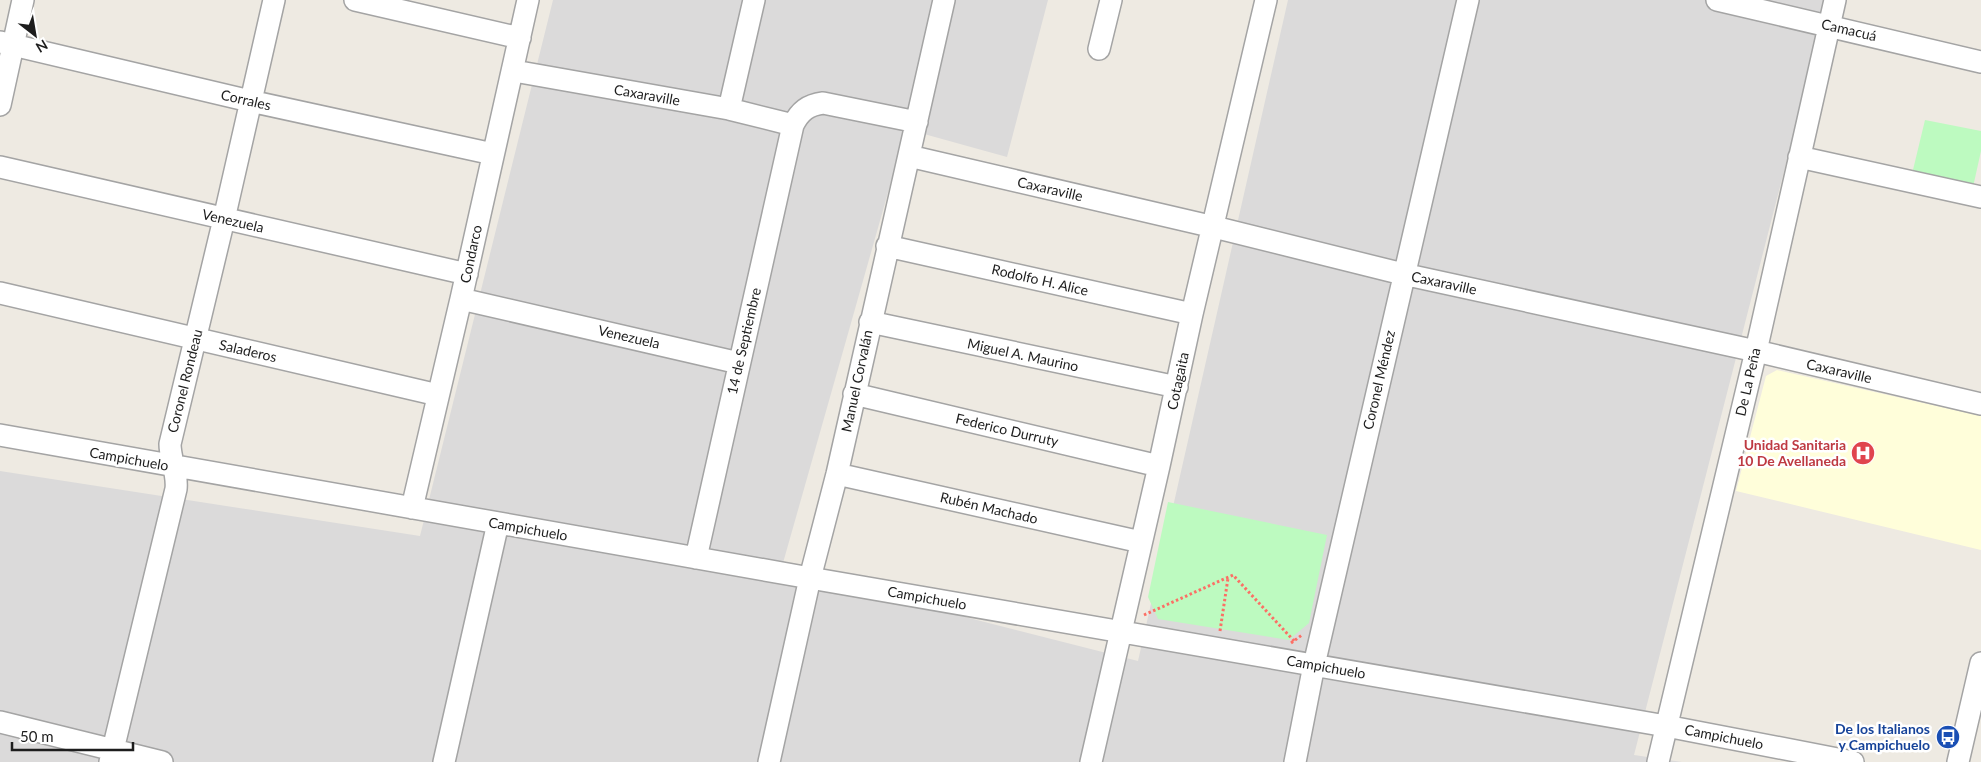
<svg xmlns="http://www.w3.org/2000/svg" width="1981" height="762" viewBox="0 0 1981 762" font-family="Lato,sans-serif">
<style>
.residential{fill:#dbdada}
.education{fill:#fffeda}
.park{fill:#bdfac0}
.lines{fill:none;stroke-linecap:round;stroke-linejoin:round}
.minor-casing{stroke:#a4a4a4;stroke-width:24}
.path{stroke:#fc6f65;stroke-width:3;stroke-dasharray:2.5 2.5;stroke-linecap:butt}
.minor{stroke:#fff;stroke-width:21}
.labels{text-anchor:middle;stroke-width:5;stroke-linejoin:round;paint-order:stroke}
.street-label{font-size:14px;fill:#1d1d1d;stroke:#fff}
.health-label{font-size:14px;font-weight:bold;fill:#be3a42;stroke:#fff;text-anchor:end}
.transit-label{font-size:14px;font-weight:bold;fill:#164399;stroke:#fff;text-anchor:end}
</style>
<rect width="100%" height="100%" fill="#eeeae2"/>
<!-- residential -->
<path class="residential" d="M 553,0 L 1048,0 L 1007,157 L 906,129 L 781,570 L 1138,661 L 1288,0 L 1828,0 L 1634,755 L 1682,762 L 0,762 L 0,471 L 420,536 Z"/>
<!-- education -->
<path class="education" d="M 1777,370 L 1981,416 L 1981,550 L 1736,491 L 1766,376 Z"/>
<!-- park -->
<path class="park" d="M 1925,120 L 1981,131 L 1981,151 L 1973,187 L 1912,174 Z
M 1168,502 L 1327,535 L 1309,623 L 1289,640 L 1158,619 L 1148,597 Z"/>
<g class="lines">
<!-- minor casing -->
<g class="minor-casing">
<path id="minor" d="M 355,0 L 520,38
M 1717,0 L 1981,62
M 0,42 L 250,101 L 493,154
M 1099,49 L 1111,0
M 514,71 L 729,109 L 793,125 C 800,111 808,105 823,103 L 917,122
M 0,105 L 23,0
M 729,109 L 754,0
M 909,156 L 1214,227 L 1403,274 L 1756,351 L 1981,404
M 1799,157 L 1981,197
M 0,167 L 467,274
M 887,246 L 1192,314
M 0,293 L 438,395
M 461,299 L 739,363
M 870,322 L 1177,387
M 854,394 L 1159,466
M 0,435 L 810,578 L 1666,726 L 1853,762
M 837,474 L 1141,542
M 412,508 L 461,299 L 528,0
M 696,558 L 793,125
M 0,722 L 162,762
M 110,762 L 176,489 C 178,474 170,459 170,444 L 224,219 L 274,0
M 444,762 L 498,523
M 769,762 L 810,578 L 837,474 L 944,0
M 1091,762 L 1159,466 L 1192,314 L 1266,0
M 1295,762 L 1314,665 L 1468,0
M 1658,762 L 1756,351 L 1835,0
M 1958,762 L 1981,663"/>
</g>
<!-- path -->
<path class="path" d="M 1144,615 L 1233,575 L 1295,642
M 1220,631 L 1228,578
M 1291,643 L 1302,635"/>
<!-- minor -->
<use href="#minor" class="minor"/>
</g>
<!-- icons -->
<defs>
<g id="hospital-disc" transform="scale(1.25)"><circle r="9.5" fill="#e0444e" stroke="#fff"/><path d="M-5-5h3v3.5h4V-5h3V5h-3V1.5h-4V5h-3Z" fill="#fff"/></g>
<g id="bus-disc" transform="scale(1.25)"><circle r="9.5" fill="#1a4fb4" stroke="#fff"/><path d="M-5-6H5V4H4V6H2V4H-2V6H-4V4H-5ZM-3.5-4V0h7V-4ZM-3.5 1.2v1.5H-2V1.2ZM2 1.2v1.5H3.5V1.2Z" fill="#fff"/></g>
</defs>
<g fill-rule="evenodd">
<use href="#hospital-disc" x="1863" y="453"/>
<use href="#bus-disc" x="1948" y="737"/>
</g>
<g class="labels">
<!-- street labels -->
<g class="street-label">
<text transform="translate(1849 30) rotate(13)" y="5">Camacuá</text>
<text transform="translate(647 95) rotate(10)" y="5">Caxaraville</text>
<text transform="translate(246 100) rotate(13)" y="5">Corrales</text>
<text transform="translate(1050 189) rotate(13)" y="5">Caxaraville</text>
<text transform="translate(233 221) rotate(13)" y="5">Venezuela</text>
<text transform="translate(471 254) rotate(-78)" y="5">Condarco</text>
<text transform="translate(1040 280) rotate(13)" y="5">Rodolfo H. Alice</text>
<text transform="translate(1444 283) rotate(12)" y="5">Caxaraville</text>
<text transform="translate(629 337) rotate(13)" y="5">Venezuela</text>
<text transform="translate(744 341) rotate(-77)" y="5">14 de Septiembre</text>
<text transform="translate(248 351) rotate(13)" y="5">Saladeros</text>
<text transform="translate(1023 355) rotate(12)" y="5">Miguel A. Maurino</text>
<text transform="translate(1839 371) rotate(13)" y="5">Caxaraville</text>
<text transform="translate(1379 380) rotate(-77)" y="5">Coronel Méndez</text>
<text transform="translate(185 381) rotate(-76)" y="5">Coronel Rondeau</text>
<text transform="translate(857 381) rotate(-78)" y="5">Manuel Corvalán</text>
<text transform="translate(1178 381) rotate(-78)" y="5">Cotagaita</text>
<text transform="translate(1748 382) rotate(-77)" y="5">De La Peña</text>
<text transform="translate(1007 430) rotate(13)" y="5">Federico Durruty</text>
<text transform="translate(129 459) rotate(10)" y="5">Campichuelo</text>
<text transform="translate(989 508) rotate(13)" y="5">Rubén Machado</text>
<text transform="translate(528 529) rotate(10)" y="5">Campichuelo</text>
<text transform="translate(927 598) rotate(10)" y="5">Campichuelo</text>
<text transform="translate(1326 667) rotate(10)" y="5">Campichuelo</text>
<text transform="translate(1724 737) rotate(11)" y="5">Campichuelo</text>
</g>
<!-- health labels -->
<g class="health-label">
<text x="1846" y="450">Unidad Sanitaria<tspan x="1846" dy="16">10 De Avellaneda</tspan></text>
</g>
<!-- transit labels -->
<g class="transit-label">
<text x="1930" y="734">De los Italianos<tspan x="1930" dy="16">y Campichuelo</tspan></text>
</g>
</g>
<!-- north arrow -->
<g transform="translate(35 35) rotate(149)" stroke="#ffffff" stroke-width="4" paint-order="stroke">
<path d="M0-4L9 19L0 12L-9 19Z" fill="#1d1d1d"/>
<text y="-8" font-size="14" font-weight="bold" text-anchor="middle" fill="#1d1d1d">N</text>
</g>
<!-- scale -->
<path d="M12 742v8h121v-8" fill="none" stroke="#1d1d1d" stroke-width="2.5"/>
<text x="20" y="742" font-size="15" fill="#1d1d1d" stroke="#ffffff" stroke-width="4" paint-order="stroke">50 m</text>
</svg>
